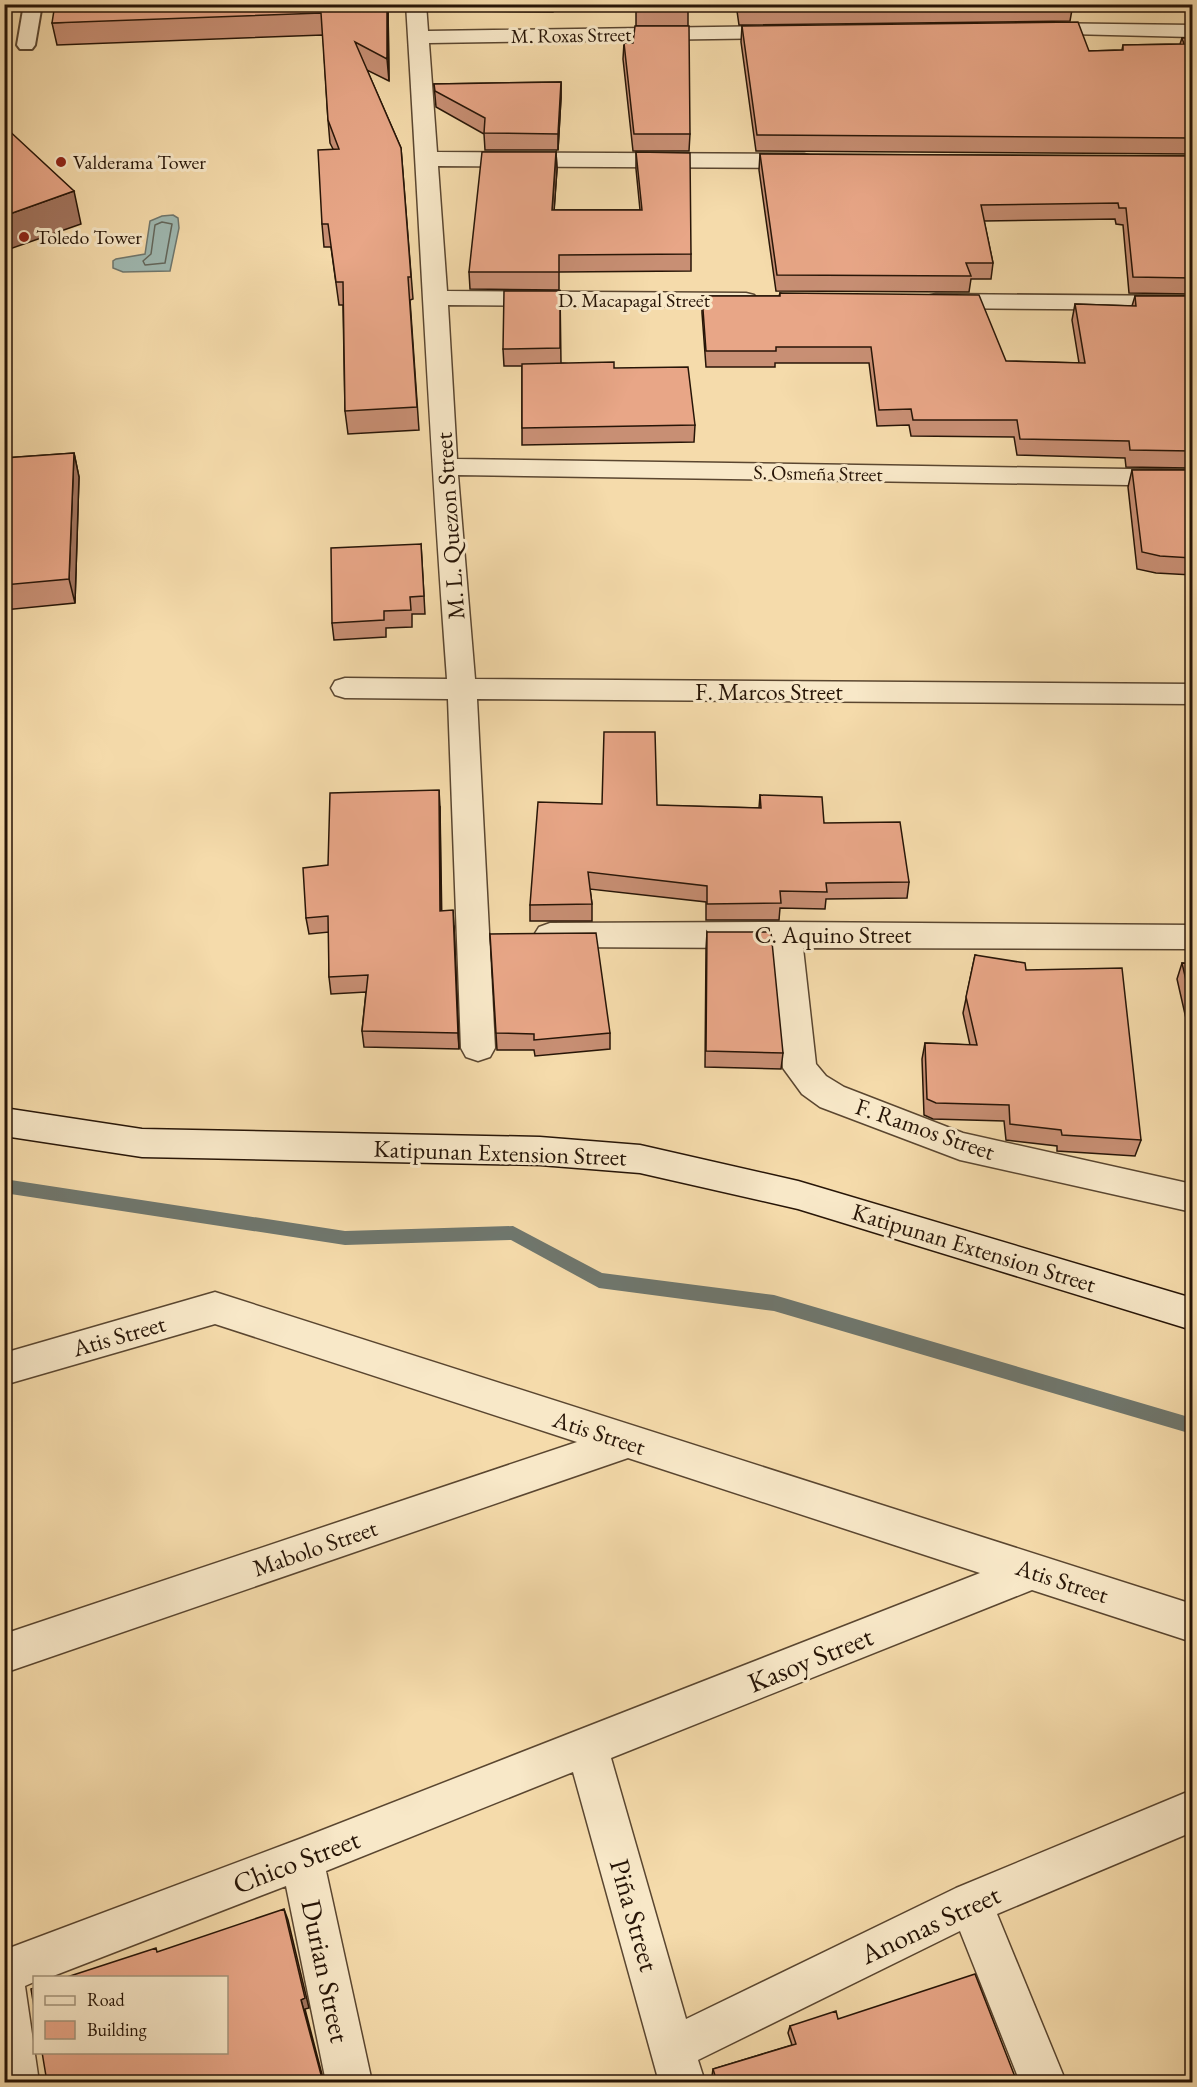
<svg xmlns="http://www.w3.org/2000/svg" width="1197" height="2087" viewBox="0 0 1197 2087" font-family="'EB Garamond',serif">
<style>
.water{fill:#9fb9b2;stroke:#6f776e;stroke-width:1.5}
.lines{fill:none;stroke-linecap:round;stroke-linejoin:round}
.shore{stroke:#63675c;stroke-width:1.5}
.stream{fill:#6f776e;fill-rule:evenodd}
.lane-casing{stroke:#5a4630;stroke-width:4}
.street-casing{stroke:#5a4630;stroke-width:3}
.secondary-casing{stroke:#271507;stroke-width:3}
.lane{fill:#f8e8c8;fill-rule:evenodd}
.street{fill:#f8e8c8;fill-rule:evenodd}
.secondary{fill:#f8e8c8;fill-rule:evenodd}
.wall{fill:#c88f74;stroke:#271507;stroke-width:1.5}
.shaded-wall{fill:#a2745e;stroke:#271507;stroke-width:1.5}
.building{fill:#e8a687;stroke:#271507;stroke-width:1.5}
.poi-dot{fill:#8f2418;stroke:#f8e8c8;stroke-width:2}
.labels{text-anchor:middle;stroke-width:6;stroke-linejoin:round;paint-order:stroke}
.far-street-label{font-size:20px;fill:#271507;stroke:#f8e8c8}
.far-poi-label{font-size:20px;fill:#271507;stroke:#f8e8c8;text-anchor:start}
.street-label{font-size:24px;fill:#271507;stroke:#f8e8c8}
.near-street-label{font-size:28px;fill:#271507;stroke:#f8e8c8}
</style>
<rect width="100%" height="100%" fill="#f5dbab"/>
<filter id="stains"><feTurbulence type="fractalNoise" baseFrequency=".00333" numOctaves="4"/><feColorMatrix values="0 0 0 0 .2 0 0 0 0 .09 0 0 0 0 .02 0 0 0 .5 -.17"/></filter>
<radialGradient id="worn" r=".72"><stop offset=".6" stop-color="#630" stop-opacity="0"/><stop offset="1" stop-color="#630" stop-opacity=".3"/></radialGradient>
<!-- water -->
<path class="water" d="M 173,215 L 178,218 L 179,228 L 170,271 L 123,272 L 113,268 L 113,261 L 116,259 L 145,254 L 150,221 L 162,216 Z"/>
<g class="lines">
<!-- shore -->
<path class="shore" d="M 162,222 L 172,224 L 165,263 L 145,265 L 143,261 L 151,254 L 155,225 Z"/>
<!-- stream -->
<path class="stream" d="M 4,1179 L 345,1231 L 513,1226 L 602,1273 L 774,1295 L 1192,1418 L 1192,1434 L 774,1311 L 599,1288 L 511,1240 L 345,1245 L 4,1193 Z"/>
<!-- lane casing -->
<g class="lane-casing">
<path id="lane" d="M 24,4 L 42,4 L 35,45 L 32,49 L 20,49 L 17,45 Z"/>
</g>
<!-- street casing -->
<g class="street-casing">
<path id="street" d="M 406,4 L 426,4 L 428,31 L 786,26 L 793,28 L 796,32 L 793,36 L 786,38 L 429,43 L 437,152 L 804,154 L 812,156 L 815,161 L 812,166 L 804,168 L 438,166 L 447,291 L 746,293 L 754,295 L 758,300 L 754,305 L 746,307 L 448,305 L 457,459 L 1192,470 L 1192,486 L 458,475 L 475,679 L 1192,684 L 1192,704 L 477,699 L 495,1048 L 490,1057 L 478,1061 L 466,1057 L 461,1048 L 448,699 L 345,698 L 335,695 L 331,688 L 335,681 L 345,678 L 447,679 C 430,454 420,228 406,4 Z
M 1035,23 L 1192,25 L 1192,37 L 1028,33 L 1025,29 L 1028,25 Z
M 936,294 L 1192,296 L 1192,310 L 936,308 L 927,306 L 924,301 L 927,296 Z
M 786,922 L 1192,925 L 1192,949 L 803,948 L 816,1064 L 826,1076 L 844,1087 L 963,1133 L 1192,1184 L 1192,1212 L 960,1160 L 820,1107 L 802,1094 L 783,1068 L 772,948 L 550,947 L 539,943 L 534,935 L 539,927 L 550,923 Z
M 215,1292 L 1192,1604 L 1192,1642 L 1032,1590 L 611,1758 L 686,2019 L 956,1888 L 1192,1790 L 1192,1832 L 997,1914 L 1066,2082 L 1020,2082 L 960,1931 L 698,2060 L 705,2082 L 659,2082 L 573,1772 L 326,1871 L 372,2082 L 326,2082 L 286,1886 L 48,1978 L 34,1978 L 34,1982 L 25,1986 L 39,2082 L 4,2082 L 4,1950 L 302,1838 L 980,1573 L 628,1458 L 4,1673 L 4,1634 L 577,1442 L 215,1324 L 4,1385 L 4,1353 Z"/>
</g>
<!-- secondary casing -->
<g class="secondary-casing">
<path id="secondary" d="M 4,1108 L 142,1129 L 540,1137 L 640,1145 L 798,1181 L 1192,1298 L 1192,1330 L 798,1209 L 640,1173 L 540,1165 L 142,1157 L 4,1136 Z"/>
</g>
<!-- lane -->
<use href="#lane" class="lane"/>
<!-- street -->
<use href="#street" class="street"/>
<!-- secondary -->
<use href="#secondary" class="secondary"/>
</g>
<!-- wall -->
<path class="wall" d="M 388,4 L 389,81 L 367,70 L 401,148 L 413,299 L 410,300 L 419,430 L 348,434 L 345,411 L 343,305 L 339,305 L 331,247 L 324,247 L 322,224 L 333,149 L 330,143 L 328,120 L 323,35 L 57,45 L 52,23 Z
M 469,4 L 554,4 L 553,12 L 470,11 Z
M 636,4 L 688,4 L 688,26 L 636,26 Z
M 736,4 L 1073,4 L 1070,21 L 739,25 Z
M 742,26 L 1089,51 L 1122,50 L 1123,45 L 1180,44 L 1182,38 L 1192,38 L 1192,154 L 756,151 L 741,42 Z
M 624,43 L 690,134 L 689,151 L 633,151 L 623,59 Z
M 561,82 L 561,98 L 558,150 L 485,150 L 484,134 L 436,107 L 434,84 Z
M 556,152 L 557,169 L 554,210 L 640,210 L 636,169 L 636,152 L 691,254 L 691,271 L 559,272 L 559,290 L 470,289 L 469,272 Z
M 760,154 L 1192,156 L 1192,294 L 1129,293 L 1123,225 L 1116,224 L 1115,219 L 984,221 L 993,263 L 991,279 L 971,279 L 969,292 L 776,291 L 759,170 Z
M 560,291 L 561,363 L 614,368 L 695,425 L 694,442 L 522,445 L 522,366 L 504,366 L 503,349 Z
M 780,293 L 1006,361 L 1079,363 L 1072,320 L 1075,304 L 1132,306 L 1135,296 L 1192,296 L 1192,456 L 1190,468 L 1126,467 L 1125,458 L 1017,455 L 1014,437 L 911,436 L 909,425 L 877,426 L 869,363 L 775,363 L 775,367 L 706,367 L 702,313 L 702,296 L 779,296 Z
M 74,453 L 79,477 L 75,603 L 4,610 L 4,458 Z
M 1132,470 L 1192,470 L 1192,575 L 1156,573 L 1137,569 L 1128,487 Z
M 421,544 L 425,614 L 412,614 L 412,627 L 386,628 L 386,637 L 334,640 L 332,623 Z
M 760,795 L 824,823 L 909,882 L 907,898 L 826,899 L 825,909 L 780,908 L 779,920 L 706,920 L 706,902 L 590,889 L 592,904 L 592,921 L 530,921 L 530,905 L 602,804 L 759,808 Z
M 440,807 L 441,911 L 454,926 L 459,1049 L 364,1047 L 362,1031 L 366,992 L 331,994 L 329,977 L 329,932 L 309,934 L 306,918 L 328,865 Z
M 707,932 L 783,1053 L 781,1069 L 705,1067 L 706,949 Z
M 490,934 L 610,1033 L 610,1049 L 535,1056 L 534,1050 L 497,1050 Z
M 975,955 L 1026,970 L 1141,1140 L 1135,1156 L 1057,1151 L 1057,1146 L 1006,1140 L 1004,1121 L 933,1119 L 924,1115 L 922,1059 L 925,1043 L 970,1045 L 963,1013 Z
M 1182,963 L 1192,964 L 1192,1045 L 1177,979 Z
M 838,2019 L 1017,2082 L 714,2082 L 712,2076 L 713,2069 L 792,2045 L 788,2033 L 790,2026 Z"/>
<!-- shaded-wall -->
<path class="shaded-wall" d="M 387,4 L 388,4 L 388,7 L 389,81 L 387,59 Z
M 561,82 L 561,98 L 558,150 L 558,134 Z
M 556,152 L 557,169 L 553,227 L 552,210 Z
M 74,191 L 81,224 L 4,251 L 4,216 Z
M 74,453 L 79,477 L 75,603 L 69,579 Z
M 4,599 L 7,609 L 4,610 Z
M 439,790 L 440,807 L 442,927 L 440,911 Z
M 453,910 L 454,926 L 459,1049 L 458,1033 Z
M 284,1909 L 288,1920 L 309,2008 L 305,2009 L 324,2082 L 323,2082 L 301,2000 Z"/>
<!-- building -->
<path class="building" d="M 55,4 L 387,4 L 387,59 L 355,42 L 401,148 L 411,277 L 408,277 L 417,407 L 345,411 L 343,282 L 336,282 L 328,224 L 322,224 L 318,150 L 339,149 L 328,120 L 321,13 L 52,23 Z
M 636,4 L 688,4 L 688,9 L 636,10 Z
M 1078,22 L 1089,51 L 1123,50 L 1123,45 L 1184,44 L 1182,38 L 1192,38 L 1192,138 L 757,135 L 742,26 Z
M 635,26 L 689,26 L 690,134 L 634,134 L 624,43 L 633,43 Z
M 561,82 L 558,134 L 484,133 L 485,118 L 435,91 L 434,84 Z
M 4,126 L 74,191 L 4,216 Z
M 482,152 L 556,152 L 552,210 L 642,210 L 636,152 L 690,153 L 691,254 L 559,255 L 559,272 L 469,272 Z
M 760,154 L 1192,156 L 1192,278 L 1133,277 L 1126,208 L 1119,208 L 1118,203 L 981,205 L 993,263 L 966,263 L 971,276 L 777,275 Z
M 504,291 L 560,291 L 560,348 L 503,349 Z
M 780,293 L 979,295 L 1006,361 L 1085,363 L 1075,304 L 1136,306 L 1135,296 L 1192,296 L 1192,428 L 1189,428 L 1192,445 L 1192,451 L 1130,450 L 1129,441 L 1020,439 L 1017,420 L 913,420 L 911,409 L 879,410 L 871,347 L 776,347 L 776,351 L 706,351 L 702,296 L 780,296 Z
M 614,362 L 614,368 L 688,367 L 695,425 L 522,428 L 522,364 Z
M 74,453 L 69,579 L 4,585 L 4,458 Z
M 1132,470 L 1192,470 L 1192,558 L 1160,556 L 1142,552 Z
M 421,544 L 424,596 L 410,597 L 411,610 L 384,611 L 384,620 L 332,623 L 331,548 Z
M 604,732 L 655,732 L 657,805 L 761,808 L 760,795 L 822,797 L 824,823 L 900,822 L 909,882 L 826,883 L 827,892 L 780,891 L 781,903 L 707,904 L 707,886 L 588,872 L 592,904 L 530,905 L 538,802 L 602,804 Z
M 439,790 L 440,911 L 453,910 L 458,1033 L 362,1031 L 368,975 L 329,977 L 328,916 L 306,918 L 303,868 L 328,865 L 330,793 Z
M 707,932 L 771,932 L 783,1053 L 706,1051 Z
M 596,933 L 610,1033 L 534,1040 L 534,1034 L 496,1033 L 490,934 Z
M 975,955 L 1025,963 L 1026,970 L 1122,968 L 1141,1140 L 1062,1135 L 1061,1130 L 1010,1124 L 1009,1105 L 936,1103 L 927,1099 L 925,1043 L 977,1045 L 966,997 Z
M 1182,963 L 1192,964 L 1192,1006 Z
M 284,1909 L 305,1998 L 301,2000 L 323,2082 L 47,2082 L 42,2052 L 226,2052 L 226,1977 L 67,1977 L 156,1948 L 157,1952 Z
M 975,1974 L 1017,2082 L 717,2082 L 713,2069 L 796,2044 L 790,2026 L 836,2011 L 838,2019 Z
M 34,1988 L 34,2007 L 31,1989 Z"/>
<!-- markers -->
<g class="poi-dot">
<circle cx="61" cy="162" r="6"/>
<circle cx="24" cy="237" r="6"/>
</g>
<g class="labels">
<!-- far-street labels -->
<g class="far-street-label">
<text transform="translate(571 35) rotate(-1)" y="7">M. Roxas Street</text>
<text x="634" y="307">D. Macapagal Street</text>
<text transform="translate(818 473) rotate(1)" y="7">S. Osmeña Street</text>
</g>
<!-- far-poi labels -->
<g class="far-poi-label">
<text x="73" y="169">Valderama Tower</text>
<text x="36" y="244">Toledo Tower</text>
</g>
<!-- street labels -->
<g class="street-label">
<text transform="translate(450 526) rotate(-94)" y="8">M. L. Quezon Street</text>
<text x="769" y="700">F. Marcos Street</text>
<text x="833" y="943">C. Aquino Street</text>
<text transform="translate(925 1129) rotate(19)" y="8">F. Ramos Street</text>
<text transform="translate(500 1153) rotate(2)" y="8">Katipunan Extension Street</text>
<text transform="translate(974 1248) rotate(17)" y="8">Katipunan Extension Street</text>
<text transform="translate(119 1336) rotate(-16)" y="8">Atis Street</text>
<text transform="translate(599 1433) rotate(18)" y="8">Atis Street</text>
<text transform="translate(315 1548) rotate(-19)" y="8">Mabolo Street</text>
<text transform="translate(1062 1581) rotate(18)" y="8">Atis Street</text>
</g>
<!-- near-street labels -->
<g class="near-street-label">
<text transform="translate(810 1659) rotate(-22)" y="10">Kasoy Street</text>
<text transform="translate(296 1861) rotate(-21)" y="10">Chico Street</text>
<text transform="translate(635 1915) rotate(74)" y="10">Piña Street</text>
<text transform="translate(930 1924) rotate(-25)" y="10">Anonas Street</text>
<text transform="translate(326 1971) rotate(78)" y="10">Durian Street</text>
</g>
</g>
<!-- margin -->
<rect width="1197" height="2087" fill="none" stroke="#f5dbab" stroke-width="24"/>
<rect x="6" y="6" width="1185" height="2075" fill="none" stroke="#271507" stroke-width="3"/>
<rect x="12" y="12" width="1173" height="2063" fill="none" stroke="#271507" stroke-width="1.5"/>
<!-- legend -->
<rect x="33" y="1976" width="195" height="78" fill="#f8e8c8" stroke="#a4947b" stroke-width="1.5"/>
<rect x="45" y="1996" width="30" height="9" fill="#f8e8c8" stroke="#a4947b" stroke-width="1.5"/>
<text x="87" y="2006" font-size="18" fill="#271507">Road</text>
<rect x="45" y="2021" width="30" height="18" fill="#e8a687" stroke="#a4947b" stroke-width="1.5"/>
<text x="87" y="2036" font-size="18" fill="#271507">Building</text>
<rect width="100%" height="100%" filter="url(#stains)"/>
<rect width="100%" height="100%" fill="url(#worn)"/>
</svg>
